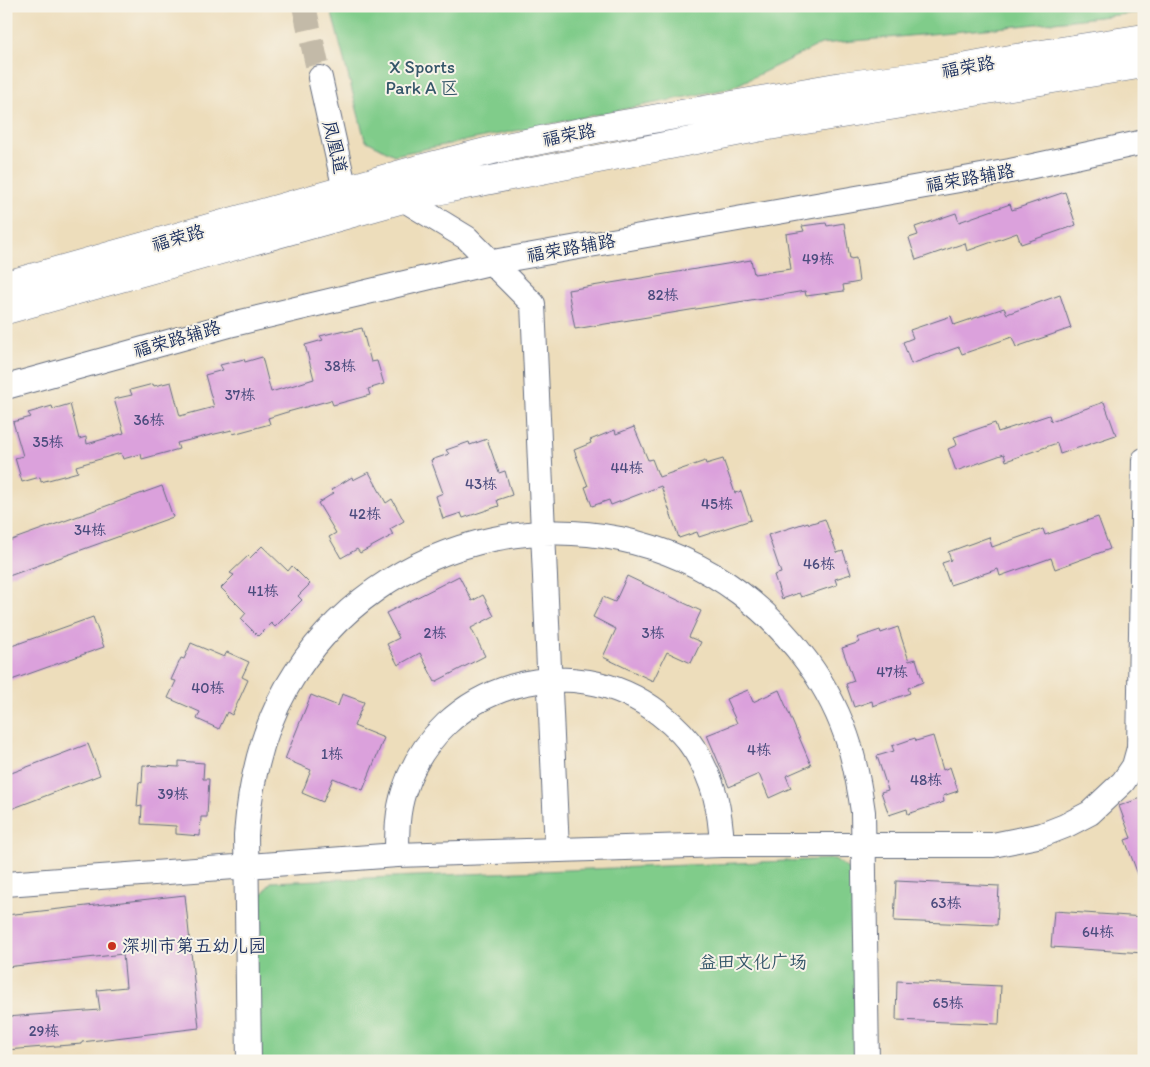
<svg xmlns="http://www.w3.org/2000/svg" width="1150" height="1067" viewBox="0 0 1150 1067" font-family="Itim,'LXGW WenKai TC',sans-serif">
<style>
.green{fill:#80cc8a;stroke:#4e7e74}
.building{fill:#dba1dc}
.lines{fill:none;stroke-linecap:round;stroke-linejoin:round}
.minor-tunnel{stroke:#c3baa8;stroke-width:24;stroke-dasharray:24 12;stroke-linecap:butt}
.minor-casing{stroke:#646c7f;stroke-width:26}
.major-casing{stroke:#646c7f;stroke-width:29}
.minor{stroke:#fff;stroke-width:24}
.major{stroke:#fff;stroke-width:28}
.poi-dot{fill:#c8321e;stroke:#f7f3e8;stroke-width:2}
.labels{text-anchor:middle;stroke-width:4;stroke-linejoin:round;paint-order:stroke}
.number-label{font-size:15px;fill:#4b4c7e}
.park-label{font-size:18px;fill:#345669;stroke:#f7f3e8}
.street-label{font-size:18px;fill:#1b2f5e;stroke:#f7f3e8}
.poi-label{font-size:18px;fill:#1b2f5e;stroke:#f7f3e8;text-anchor:start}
</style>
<rect width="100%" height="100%" fill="#f7f3e8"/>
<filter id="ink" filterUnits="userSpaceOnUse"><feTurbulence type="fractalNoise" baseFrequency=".02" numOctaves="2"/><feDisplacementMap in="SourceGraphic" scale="10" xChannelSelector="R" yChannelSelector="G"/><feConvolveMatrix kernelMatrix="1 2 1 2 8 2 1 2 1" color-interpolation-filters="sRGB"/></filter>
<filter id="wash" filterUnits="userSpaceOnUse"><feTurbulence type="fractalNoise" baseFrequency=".0096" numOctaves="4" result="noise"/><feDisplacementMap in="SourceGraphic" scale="20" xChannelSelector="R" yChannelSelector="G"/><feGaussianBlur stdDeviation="1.12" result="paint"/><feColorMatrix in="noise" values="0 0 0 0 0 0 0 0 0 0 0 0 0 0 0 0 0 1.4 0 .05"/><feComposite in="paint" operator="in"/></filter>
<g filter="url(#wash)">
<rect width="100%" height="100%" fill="#edddbb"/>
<!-- green -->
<path class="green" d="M 330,6 L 1144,6 L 1144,12 L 1018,26 L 821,44 L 731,88 L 394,155 L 365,140 Z
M 835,859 L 857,876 L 860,1061 L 254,1061 L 251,910 L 271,882 Z"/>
<g id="blocks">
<!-- building -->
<path class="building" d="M 1065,192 L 1076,225 L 1021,244 L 1017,233 L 967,251 L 965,243 L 916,260 L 909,238 L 918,235 L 915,227 L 956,213 L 959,222 L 1010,204 L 1012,210 Z
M 826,223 L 827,226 L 844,223 L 850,259 L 856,258 L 859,282 L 843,285 L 844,291 L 806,296 L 805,291 L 575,329 L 568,290 L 751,260 L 754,274 L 791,269 L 786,234 L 804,231 L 802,226 Z
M 1060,295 L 1071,328 L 1016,347 L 1012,337 L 962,354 L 959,347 L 911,364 L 903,342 L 913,338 L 910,330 L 951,316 L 954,325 L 1004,308 L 1007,314 Z
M 362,328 L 371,362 L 377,361 L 384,384 L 368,389 L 370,395 L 333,405 L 331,400 L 284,413 L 268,418 L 270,424 L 233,434 L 232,430 L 177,443 L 179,449 L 142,459 L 141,454 L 123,459 L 121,453 L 76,466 L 78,472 L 41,482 L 40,477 L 22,482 L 15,458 L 23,456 L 13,422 L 31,417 L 28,413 L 52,406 L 53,409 L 70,404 L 79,439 L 86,437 L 87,444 L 124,433 L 114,399 L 132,395 L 130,390 L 153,384 L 154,386 L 171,382 L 180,416 L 214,407 L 205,375 L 223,370 L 220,365 L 244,359 L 245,362 L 262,357 L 271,392 L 314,379 L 305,345 L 323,340 L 320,336 L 344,330 L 345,332 Z
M 1104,402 L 1116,435 L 1060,454 L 1057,443 L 1006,461 L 1004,454 L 956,471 L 948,449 L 957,445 L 954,437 L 995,423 L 998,432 L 1049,415 L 1051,421 Z
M 634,427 L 648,460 L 652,459 L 659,477 L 705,461 L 706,464 L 723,459 L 735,493 L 741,491 L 751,520 L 699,537 L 697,532 L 679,538 L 661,486 L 611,505 L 609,500 L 592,506 L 585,487 L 588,486 L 574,450 L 591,443 L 590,440 L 615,430 L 616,434 Z
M 487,439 L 499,473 L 505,471 L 512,495 L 497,500 L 499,506 L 463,518 L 461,513 L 443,519 L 436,496 L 443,493 L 431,460 L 449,454 L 446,450 L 469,442 L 470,445 Z
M 369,472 L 386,503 L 392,499 L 404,521 L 390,529 L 393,535 L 360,553 L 357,549 L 341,558 L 329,537 L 336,533 L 318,503 L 334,493 L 331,490 L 352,477 L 353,480 Z
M 162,486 L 173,517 L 6,577 L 6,542 Z
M 1098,517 L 1110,549 L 1055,569 L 1051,558 L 1000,576 L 998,569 L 950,585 L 942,563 L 951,560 L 948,552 L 989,537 L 992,547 L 1043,529 L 1045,535 Z
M 825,519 L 837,553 L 843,551 L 851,574 L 835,579 L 837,585 L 801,597 L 799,593 L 782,599 L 774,575 L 781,573 L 768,535 L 808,522 L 809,524 Z
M 262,546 L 288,571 L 292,566 L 310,584 L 298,596 L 302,600 L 275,627 L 271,623 L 258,636 L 241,619 L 246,613 L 221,588 L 234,575 L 230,573 L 248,556 L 250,558 Z
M 459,576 L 472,601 L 483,595 L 494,616 L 471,628 L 485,656 L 435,682 L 420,653 L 398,665 L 387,644 L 399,638 L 386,613 Z
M 627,576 L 701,611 L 689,637 L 701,642 L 691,663 L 667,652 L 653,681 L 603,657 L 616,629 L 593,617 L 603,597 L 615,602 Z
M 93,617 L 104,647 L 6,682 L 6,648 Z
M 898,627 L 909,661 L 916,659 L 923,682 L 908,688 L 910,693 L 873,706 L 872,701 L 854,707 L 846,684 L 854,681 L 842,648 L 860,642 L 857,638 L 880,630 L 881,633 Z
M 191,643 L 224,657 L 227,652 L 249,662 L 242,677 L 248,680 L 232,715 L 227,712 L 219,729 L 197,719 L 200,712 L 168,698 L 176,681 L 171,680 L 181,658 L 184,659 Z
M 748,690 L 753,702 L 779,690 L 811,765 L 786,776 L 791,788 L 769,798 L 759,774 L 729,787 L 707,735 L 737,723 L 726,699 Z
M 342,694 L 364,702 L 354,726 L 384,738 L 363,790 L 333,778 L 323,802 L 302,793 L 311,770 L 285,759 L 311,695 L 338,706 Z
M 933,736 L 943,770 L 950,767 L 958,791 L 943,796 L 944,802 L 908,814 L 907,809 L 889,815 L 881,792 L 888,790 L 877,756 L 894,751 L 892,746 L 915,738 L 916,741 Z
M 88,744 L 100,775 L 6,811 L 6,775 Z
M 179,761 L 204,763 L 203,779 L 209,779 L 207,817 L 201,817 L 200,836 L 176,834 L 176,826 L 141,824 L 142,806 L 137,807 L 139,782 L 142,783 L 143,765 L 179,767 Z
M 1144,797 L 1144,885 L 1142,885 L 1125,840 L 1131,838 L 1119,806 Z
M 896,881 L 999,886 L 997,925 L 894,921 Z
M 185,895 L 199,1028 L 82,1042 L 82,1044 L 6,1050 L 6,1017 L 100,1010 L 97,990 L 126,987 L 123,954 L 6,967 L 6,915 Z
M 1054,911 L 1144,917 L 1144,953 L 1051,947 Z
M 897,981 L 1001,986 L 999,1024 L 896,1020 Z"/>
</g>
</g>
<g filter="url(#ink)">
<use href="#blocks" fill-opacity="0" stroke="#646c7f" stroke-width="1"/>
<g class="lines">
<!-- minor-tunnel -->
<path class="minor-tunnel" d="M 304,6 L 320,78"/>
<!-- minor casing -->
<g class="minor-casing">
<path id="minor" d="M 320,78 L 349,208
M 403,199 L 467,238 L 533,304 L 557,850
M 6,387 L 233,324 L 493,262 L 1010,171 L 1144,142
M 397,855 C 397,833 397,812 404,791 C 438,684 573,645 660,714 C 673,724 687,737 696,752 C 715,784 720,809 722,845
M 6,884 L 397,855 L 722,845 L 993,845 L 1042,835 L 1065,826 L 1090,813 L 1123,782 L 1134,766 L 1139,748 L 1144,460
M 249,1061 L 246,835 C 250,783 261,733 287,687 C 378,528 593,483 740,593 C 791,632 831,685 850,747 C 856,769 860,790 863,812 L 867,1061"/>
</g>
<!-- major casing -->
<g class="major-casing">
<path id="major" d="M 6,285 L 419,169 L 501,148 L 601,128 L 842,86 L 925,75 L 1016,58 L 1144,38
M 6,310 L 403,199 L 450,188 L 757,128 L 1144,64"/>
</g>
<!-- minor -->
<use href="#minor" class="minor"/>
<!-- major -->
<use href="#major" class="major"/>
</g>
</g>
<!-- markers -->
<circle class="poi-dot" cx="112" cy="946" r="5"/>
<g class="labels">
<!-- number labels -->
<g class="number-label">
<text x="818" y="264">49栋</text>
<text x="663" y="300">82栋</text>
<text x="340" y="371">38栋</text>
<text x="240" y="400">37栋</text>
<text x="149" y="425">36栋</text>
<text x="48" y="447">35栋</text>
<text x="627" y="473">44栋</text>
<text x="481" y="489">43栋</text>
<text x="717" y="509">45栋</text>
<text x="365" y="519">42栋</text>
<text x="90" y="535">34栋</text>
<text x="819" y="569">46栋</text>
<text x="263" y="596">41栋</text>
<text x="435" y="638">2栋</text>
<text x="653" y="638">3栋</text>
<text x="892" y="677">47栋</text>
<text x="208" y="693">40栋</text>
<text x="759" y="755">4栋</text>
<text x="332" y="759">1栋</text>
<text x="926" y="785">48栋</text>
<text x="173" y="799">39栋</text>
<text x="946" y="908">63栋</text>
<text x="1098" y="937">64栋</text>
<text x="948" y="1008">65栋</text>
<text x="44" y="1036">29栋</text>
</g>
<!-- park labels -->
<g class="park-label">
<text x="422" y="73">X Sports<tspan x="422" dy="21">Park A 区</tspan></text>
<text x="753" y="968">益田文化广场</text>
</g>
<!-- street labels -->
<g class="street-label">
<text transform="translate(968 67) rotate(-10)" y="6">福荣路</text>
<text transform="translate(569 135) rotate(-11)" y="6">福荣路</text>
<text transform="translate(335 147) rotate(77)" y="6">凤凰道</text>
<text transform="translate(970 178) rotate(-10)" y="6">福荣路辅路</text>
<text transform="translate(178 238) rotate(-16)" y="6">福荣路</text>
<text transform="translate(571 248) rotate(-10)" y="6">福荣路辅路</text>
<text transform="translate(177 339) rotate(-16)" y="6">福荣路辅路</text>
</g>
<!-- poi labels -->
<g class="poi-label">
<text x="122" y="952">深圳市第五幼儿园</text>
</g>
</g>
<!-- margin -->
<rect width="1150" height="1067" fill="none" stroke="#f7f3e8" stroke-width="25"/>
</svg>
